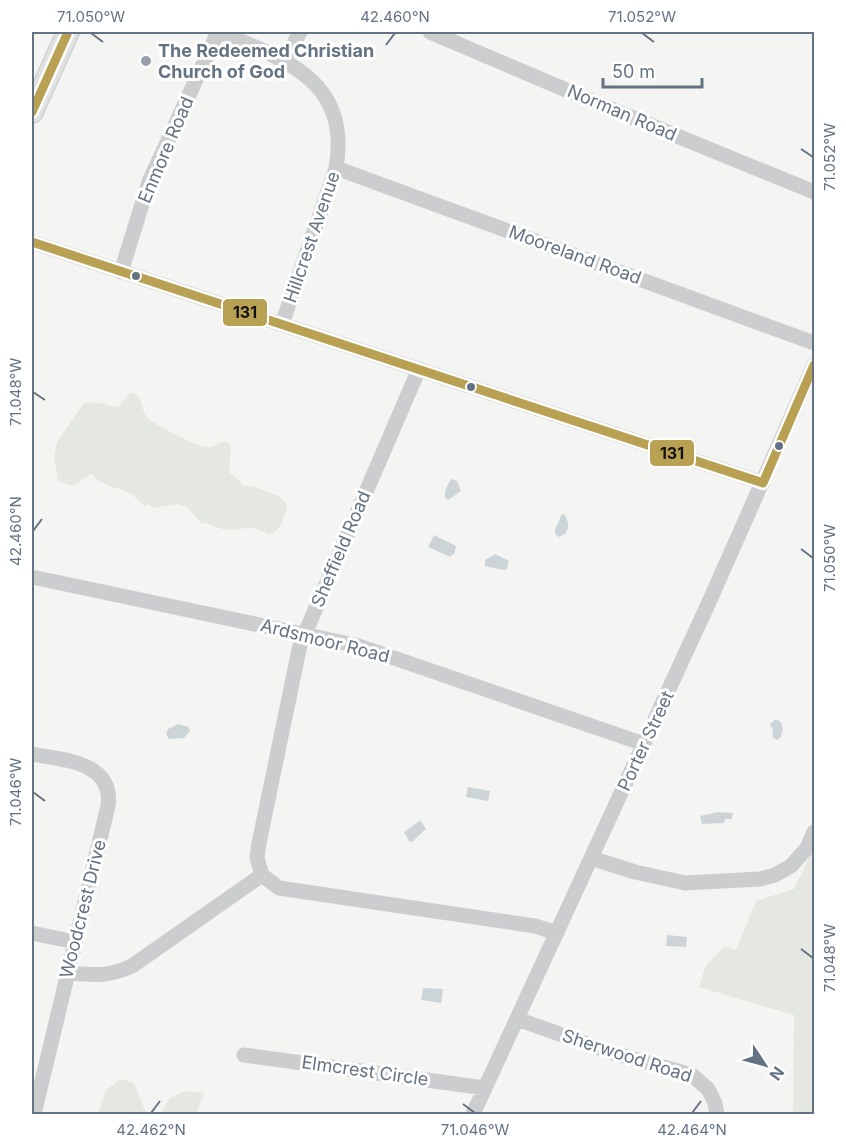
<svg xmlns="http://www.w3.org/2000/svg" width="846" height="1146" viewBox="0 0 846 1146" font-family="Inter,sans-serif">
<style>
.green{fill:#e4e8e1}
.water{fill:#cdd4d8}
.lines{fill:none;stroke-linecap:round;stroke-linejoin:round}
.secondary-casing{stroke:#d1d3d2;stroke-width:24}
.street{stroke:#cccdce;stroke-width:15}
.secondary{stroke:#e0e1e1;stroke-width:21}
.bus-1-casing{stroke:#fff;stroke-width:14}
.bus-1{stroke:#b9a153;stroke-width:9}
.ticks{fill:none;stroke:#647383;stroke-width:2}
.poi-dot{fill:#96a0aa;stroke:#fff;stroke-width:2}
.bus-dot{fill:#647383;stroke:#fff;stroke-width:2}
.labels{text-anchor:middle;stroke-width:6;stroke-linejoin:round;paint-order:stroke}
.poi-label{font-size:18px;font-weight:bold;fill:#647383;stroke:#fff;text-anchor:start}
.street-label{font-size:18px;fill:#647383;stroke:#fff}
.line-badge{stroke:#fff;stroke-width:2}
.pale-badge-label{font-size:16px;text-anchor:middle;font-weight:bold;fill:#111}
.neatline{fill:none;stroke:#647383;stroke-width:2}
.ticks-label{font-size:15px;text-anchor:middle;fill:#647383}
</style>
<rect width="100%" height="100%" fill="#f4f5f3"/>
<!-- green -->
<path class="green" d="M 130,393 L 135,393 C 146,404 140,409 147,417 C 154,425 195,445 205,447 C 213,448 220,442 226,441 L 231,446 L 229,472 L 245,486 L 256,487 L 280,497 L 287,504 C 285,516 282,530 269,535 C 247,522 250,530 229,530 C 220,530 213,524 201,523 L 187,507 L 179,504 L 152,508 L 149,505 L 144,506 C 139,501 132,493 125,491 C 112,486 102,486 92,474 C 84,477 80,483 72,486 L 58,481 L 54,457 L 57,442 L 83,404 C 94,400 107,405 118,407 Z
M 814,847 L 814,1114 L 793,1114 L 794,1015 L 699,987 L 706,965 L 725,946 L 736,950 L 756,901 L 794,889 Z
M 121,1079 L 134,1083 L 146,1113 L 152,1114 L 98,1114 L 106,1090 Z
M 185,1091 L 204,1093 L 196,1114 L 160,1114 L 170,1098 Z"/>
<!-- water -->
<path class="water" d="M 452,479 L 457,481 L 461,491 L 448,500 L 445,498 C 444,493 448,482 452,479 Z
M 564,514 C 568,521 570,524 566,533 L 559,537 L 555,534 C 554,528 560,522 561,515 Z
M 434,535 L 456,546 L 454,555 L 452,554 L 451,557 L 428,547 Z
M 495,554 L 509,561 L 507,569 L 503,570 L 485,566 L 485,560 Z
M 776,719 L 781,722 L 783,729 L 781,737 L 777,740 L 772,737 L 773,730 L 770,724 Z
M 178,724 L 189,727 L 190,731 L 184,738 L 169,739 L 166,734 L 168,729 Z
M 468,787 L 490,791 L 488,801 L 466,797 Z
M 718,812 L 733,813 L 732,819 L 725,819 L 724,823 L 702,824 L 700,816 Z
M 419,821 L 421,821 L 426,829 L 412,842 L 409,841 L 404,832 Z
M 667,935 L 687,937 L 686,947 L 666,946 Z
M 423,988 L 443,989 L 441,1003 L 421,1000 Z"/>
<g class="lines">
<!-- secondary casing -->
<g class="secondary-casing">
<path id="secondary" d="M 32,112 L 68,32"/>
</g>
<!-- street -->
<path class="street" d="M 220,32 C 285,60 351,80 336,168 L 282,324
M 430,32 L 599,104 L 814,192
M 285,60 L 300,32
M 336,168 L 814,343
M 32,242 L 763,483
M 121,272 L 149,182 L 218,32
M 32,577 L 359,646 L 644,744
M 32,754 C 64,760 114,762 108,806 L 34,1114
M 591,858 L 635,872 L 685,883 L 760,879 L 775,875 L 791,866 L 807,848 L 814,832
M 262,875 L 257,858 L 259,843 L 300,645 L 419,369
M 32,933 L 75,942
M 68,973 C 94,975 108,977 132,966 L 262,875 L 279,888 L 535,926 L 557,933
M 517,1019 L 613,1053 L 692,1075 L 708,1089 L 715,1103 L 717,1114
M 244,1055 L 485,1088
M 473,1114 L 710,600 L 814,365"/>
<!-- secondary -->
<use href="#secondary" class="secondary"/>
<!-- bus-1 casing -->
<g class="bus-1-casing">
<path id="bus-1" d="M 32,112 L 68,32
M 32,242 L 763,483 L 814,365"/>
</g>
<!-- bus-1 -->
<use href="#bus-1" class="bus-1"/>
</g>
<!-- ticks -->
<path class="ticks" d="M 91,33 L 103,42M 642,33 L 654,42M 386,45 L 395,33M 801,149 L 813,157M 33,392 L 45,400M 33,531 L 42,519M 801,549 L 813,558M 33,792 L 45,801M 801,949 L 813,958M 463,1104 L 475,1113M 151,1113 L 160,1101M 692,1113 L 701,1101"/>
<!-- markers -->
<circle class="poi-dot" cx="146" cy="61" r="6"/>
<g class="bus-dot">
<circle cx="136" cy="276" r="5"/>
<circle cx="471" cy="387" r="5"/>
<circle cx="779" cy="446" r="5"/>
</g>
<g class="labels">
<!-- poi labels -->
<g class="poi-label">
<text x="158" y="57">The Redeemed Christian<tspan x="158" dy="21">Church of God</tspan></text>
</g>
<!-- street labels -->
<g class="street-label">
<text transform="translate(622 113) rotate(23)" y="6">Norman Road</text>
<text transform="translate(166 150) rotate(-67)" y="6">Enmore Road</text>
<text transform="translate(312 237) rotate(-71)" y="6">Hillcrest Avenue</text>
<text transform="translate(575 255) rotate(20)" y="6">Mooreland Road</text>
<text transform="translate(341 549) rotate(-67)" y="6">Sheffield Road</text>
<text transform="translate(325 641) rotate(14)" y="6">Ardsmoor Road</text>
<text transform="translate(646 741) rotate(-65)" y="6">Porter Street</text>
<text transform="translate(83 909) rotate(-76)" y="6">Woodcrest Drive</text>
<text transform="translate(627 1056) rotate(18)" y="6">Sherwood Road</text>
<text transform="translate(365 1071) rotate(8)" y="6">Elmcrest Circle</text>
</g>
</g>
<g class="line-badge">
<rect x="222" y="298" width="46" height="29" rx="6" fill="#b9a153"/>
<rect x="649" y="439" width="46" height="28" rx="6" fill="#b9a153"/>
</g>
<g class="pale-badge-label">
<text x="245" y="318">131</text>
<text x="672" y="459">131</text>
</g>
<!-- border -->
<rect width="846" height="1146" fill="none" stroke="#ffffff" stroke-width="66"/>
<!-- north arrow -->
<g transform="translate(765 1065) rotate(126)" stroke="#ffffff" stroke-width="4.5" paint-order="stroke">
<path d="M0-4.5L10 22L0 15L-10 22Z" fill="#647383"/>
<text y="-9" font-size="16" font-weight="bold" text-anchor="middle" fill="#647383">N</text>
</g>
<!-- scale -->
<path d="M603 78v9h99v-9" fill="none" stroke="#647383" stroke-width="3"/>
<text x="612" y="78" font-size="18" fill="#647383" stroke="#ffffff" stroke-width="4.5" paint-order="stroke">50 m</text>
<rect x="33" y="33" width="780" height="1080" class="neatline"/>
<g class="ticks-label">
<text x="91" y="22">71.050°W</text>
<text x="395" y="22">42.460°N</text>
<text x="642" y="22">71.052°W</text>
<text transform="translate(830 157) rotate(-90)" y="5">71.052°W</text>
<text transform="translate(16 392) rotate(-90)" y="5">71.048°W</text>
<text transform="translate(16 531) rotate(-90)" y="5">42.460°N</text>
<text transform="translate(830 558) rotate(-90)" y="5">71.050°W</text>
<text transform="translate(16 792) rotate(-90)" y="5">71.046°W</text>
<text transform="translate(830 958) rotate(-90)" y="5">71.048°W</text>
<text x="151" y="1135">42.462°N</text>
<text x="475" y="1135">71.046°W</text>
<text x="692" y="1135">42.464°N</text>
</g>
</svg>
